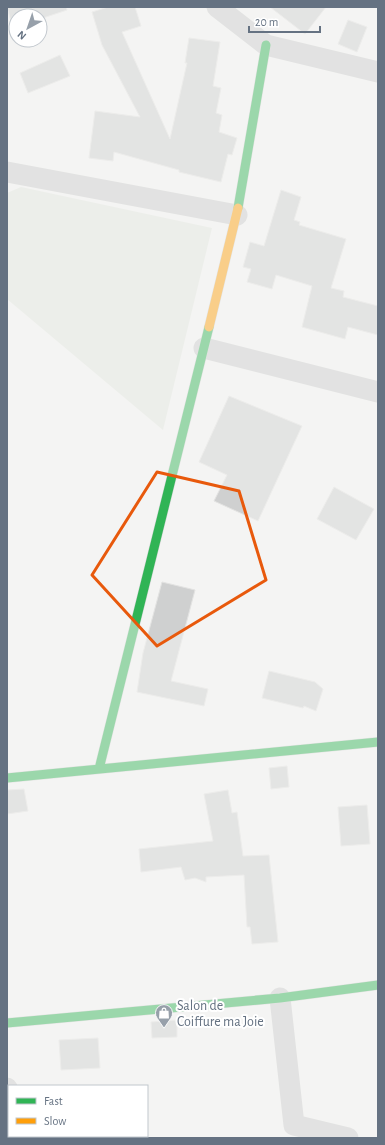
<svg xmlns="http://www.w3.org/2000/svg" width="385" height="1145" viewBox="0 0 385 1145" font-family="'Alegreya Sans',sans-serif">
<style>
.green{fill:#e3e7e1}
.building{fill:#cfd0d0;stroke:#e3e3e2}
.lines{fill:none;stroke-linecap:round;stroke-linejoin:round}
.fast-casing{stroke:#d1d2d2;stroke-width:10}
.slow-casing{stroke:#d1d2d2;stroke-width:10}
.street{stroke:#cccdce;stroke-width:21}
.fast{stroke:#30b455;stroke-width:9}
.slow{stroke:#ff9f0a;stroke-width:9}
.marked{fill:none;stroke:#e8590c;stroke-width:3;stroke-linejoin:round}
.labels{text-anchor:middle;stroke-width:4;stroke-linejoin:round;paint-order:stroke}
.poi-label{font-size:14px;fill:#657282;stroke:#fff;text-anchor:start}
</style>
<rect width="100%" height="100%" fill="#f4f4f3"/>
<!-- green -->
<path class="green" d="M 21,187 L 212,228 L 163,430 L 7,299 L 7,193 Z"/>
<!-- building -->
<path class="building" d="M 7,7 L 66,7 L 67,10 L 40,19 L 40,16 L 16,16 L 16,28 L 13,29 Z
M 108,7 L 135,7 L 141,26 L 122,32 L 170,139 L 187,63 L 185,63 L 189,38 L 220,42 L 213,86 L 221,88 L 216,113 L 222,115 L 219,132 L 237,138 L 232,155 L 228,154 L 221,182 L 179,172 L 179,170 L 114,152 L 113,161 L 89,158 L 95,111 L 140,117 L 102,45 L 92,12 Z
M 270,7 L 326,7 L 305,34 Z
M 348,20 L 367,27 L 357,52 L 338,44 Z
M 60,55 L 70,76 L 28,93 L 20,73 Z
M 281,190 L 301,197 L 294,220 L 300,222 L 299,225 L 346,239 L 331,288 L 344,291 L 343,297 L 378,306 L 378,335 L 348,327 L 345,339 L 302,327 L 312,286 L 276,275 L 272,289 L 247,282 L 251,269 L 243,267 L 250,242 L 264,246 Z
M 229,396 L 302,426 L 258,521 L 214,501 L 227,475 L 199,462 Z
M 334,487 L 374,509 L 356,540 L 317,519 Z
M 162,582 L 195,590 L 171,681 L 208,689 L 204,706 L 137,692 L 143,653 Z
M 269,671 L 315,682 L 323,689 L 316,711 L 304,706 L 303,708 L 262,698 Z
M 287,766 L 289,787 L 271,789 L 269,768 Z
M 24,789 L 28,811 L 7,814 L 7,790 Z
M 228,790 L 232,813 L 237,812 L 243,856 L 269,855 L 278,942 L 252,944 L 250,927 L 247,927 L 244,875 L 206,877 L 206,882 L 195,878 L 185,880 L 181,867 L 141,872 L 139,849 L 213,841 L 204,794 Z
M 367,805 L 370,844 L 341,846 L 338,807 Z
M 177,1020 L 177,1037 L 152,1038 L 151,1022 Z
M 98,1038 L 100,1068 L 61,1070 L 59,1040 Z"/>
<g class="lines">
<!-- fast casing -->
<g class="fast-casing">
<path id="fast" d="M 238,208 L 266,45
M 99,769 L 209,327
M 7,778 L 378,742
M 7,1023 L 280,998 L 378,985"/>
</g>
<!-- slow casing -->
<g class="slow-casing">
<path id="slow" d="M 209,327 L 238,208"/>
</g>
<!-- street -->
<path class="street" d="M 217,7 L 266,45 L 378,72
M 7,172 L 237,215
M 204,348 L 378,392
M 280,998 L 294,1125 L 348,1138
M 7,1088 L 9,1132"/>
<!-- fast -->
<use href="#fast" class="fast"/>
<!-- slow -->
<use href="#slow" class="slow"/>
</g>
<!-- marked area -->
<path d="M0 0H385V1145H0ZM 157,472 L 239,491 L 266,580 L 157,646 L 92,575 Z" fill="#f4f4f3" fill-opacity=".55" fill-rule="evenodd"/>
<path class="marked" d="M 157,472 L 239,491 L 266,580 L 157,646 L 92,575 Z"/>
<!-- icons -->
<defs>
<g id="shop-pin" transform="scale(0.9)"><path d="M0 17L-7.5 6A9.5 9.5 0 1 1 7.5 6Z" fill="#97a0aa" stroke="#fff"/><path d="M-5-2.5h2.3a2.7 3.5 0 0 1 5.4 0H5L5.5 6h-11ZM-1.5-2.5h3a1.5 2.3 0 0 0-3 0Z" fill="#fff"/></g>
</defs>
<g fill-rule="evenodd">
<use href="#shop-pin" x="164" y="1013"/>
</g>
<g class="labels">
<!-- poi labels -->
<g class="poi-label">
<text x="177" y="1010">Salon de<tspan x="177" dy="16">Coiffure ma Joie</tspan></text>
</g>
</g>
<!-- border -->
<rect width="385" height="1145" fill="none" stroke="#657282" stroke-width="16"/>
<!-- legend -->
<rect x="8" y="1085" width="140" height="52" fill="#ffffff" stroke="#c1c7cd"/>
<rect x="16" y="1098" width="20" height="6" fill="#30b455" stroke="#c1c7cd"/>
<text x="44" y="1105" font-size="12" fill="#657282">Fast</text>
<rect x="16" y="1118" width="20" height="6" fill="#ff9f0a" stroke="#c1c7cd"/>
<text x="44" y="1125" font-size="12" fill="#657282">Slow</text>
<!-- north arrow -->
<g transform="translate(28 28) rotate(220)"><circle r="19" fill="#ffffff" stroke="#c1c7cd"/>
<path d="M0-3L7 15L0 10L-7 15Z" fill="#97a0aa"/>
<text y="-6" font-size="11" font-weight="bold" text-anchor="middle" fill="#657282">N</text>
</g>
<!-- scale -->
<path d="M249 26v6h71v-6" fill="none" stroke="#657282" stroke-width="2"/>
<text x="255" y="26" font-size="12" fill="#657282" stroke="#ffffff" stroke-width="3" paint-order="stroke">20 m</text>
</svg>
